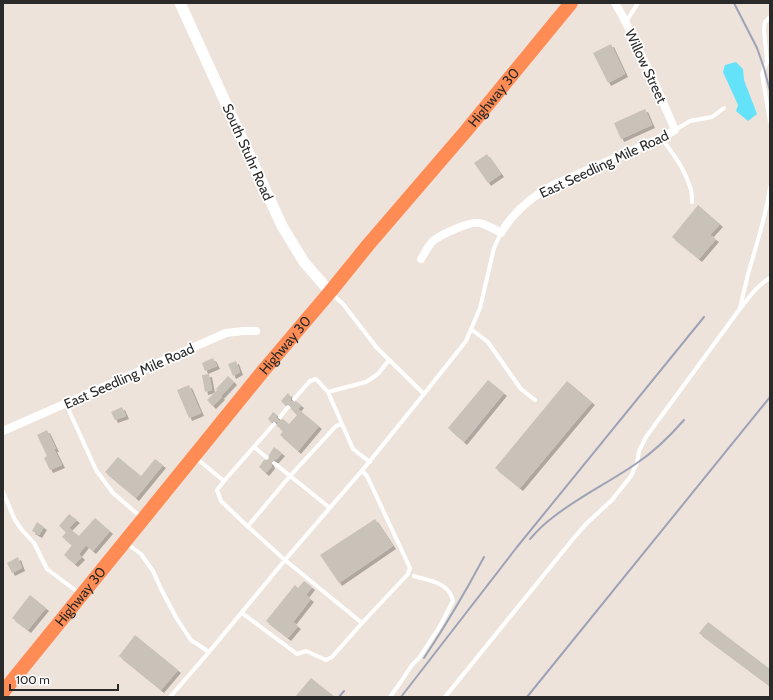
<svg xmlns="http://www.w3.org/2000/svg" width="773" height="700" viewBox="0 0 773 700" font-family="Cabin,sans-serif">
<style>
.water{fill:#63e2fa}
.building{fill:#c8c2b9;filter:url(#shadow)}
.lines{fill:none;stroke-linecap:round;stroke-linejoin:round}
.lane{stroke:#fff;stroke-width:4}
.street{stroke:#fff;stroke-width:8}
.secondary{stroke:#fff;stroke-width:11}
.highway{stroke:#ff8c54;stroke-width:14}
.rail{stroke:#9da3b6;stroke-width:2}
.labels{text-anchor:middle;stroke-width:3.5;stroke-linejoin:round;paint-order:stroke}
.street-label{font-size:14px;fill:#2a2a2a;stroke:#fff}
</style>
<defs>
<filter id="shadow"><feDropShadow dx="3" dy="3" stdDeviation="0" flood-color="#0004"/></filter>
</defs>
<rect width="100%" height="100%" fill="#eee3da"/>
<!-- water -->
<path class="water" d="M 736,62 L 743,69 L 744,80 L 757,114 L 748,121 L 736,111 L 738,105 L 723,72 L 725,65 Z"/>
<!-- building -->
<path class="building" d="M 611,44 L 625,74 L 608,83 L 593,53 Z
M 645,109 L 652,125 L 621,139 L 614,123 Z
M 487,154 L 501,174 L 488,183 L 474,163 Z
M 698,205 L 720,224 L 710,235 L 716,239 L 699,259 L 672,237 Z
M 213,358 L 217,366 L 205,371 L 202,363 Z
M 236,361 L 240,372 L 233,376 L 228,364 Z
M 209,374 L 212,390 L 205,392 L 202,375 Z
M 228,376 L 234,382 L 221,396 L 222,397 L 213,406 L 207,400 L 218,389 L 215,390 Z
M 488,380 L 504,393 L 464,442 L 448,428 Z
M 567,381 L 592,402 L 520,488 L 495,468 Z
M 189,385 L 201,413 L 189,418 L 177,390 Z
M 288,393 L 291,397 L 291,401 L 294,402 L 296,401 L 301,405 L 298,409 L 319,426 L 298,451 L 280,435 L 283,431 L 277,426 L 277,422 L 274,421 L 271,422 L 268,419 L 273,412 L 277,415 L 277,418 L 278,420 L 281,420 L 283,419 L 289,424 L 297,415 L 291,409 L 291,407 L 290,405 L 288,404 L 285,405 L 281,401 Z
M 122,407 L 126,416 L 115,420 L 111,412 Z
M 47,430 L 56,449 L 54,449 L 62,465 L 50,470 L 44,458 L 47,456 L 37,435 Z
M 274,447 L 282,453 L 276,460 L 274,460 L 272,461 L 271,463 L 272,466 L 266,473 L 259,467 L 264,460 L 267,460 L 269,459 L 269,455 Z
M 118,457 L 141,476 L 155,459 L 163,465 L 136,498 L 105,472 Z
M 69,514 L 77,520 L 69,528 L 79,536 L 95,518 L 110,531 L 93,551 L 86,545 L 79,554 L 82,557 L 75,564 L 64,555 L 72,545 L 62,537 L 66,532 L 59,526 Z
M 375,519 L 393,546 L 339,583 L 320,555 Z
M 37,522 L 44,527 L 39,535 L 32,531 Z
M 18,557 L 22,568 L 12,573 L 7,563 Z
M 304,581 L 312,587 L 306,595 L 311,599 L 293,622 L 298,626 L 288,638 L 266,621 L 295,585 L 298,588 Z
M 30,595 L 46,608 L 28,630 L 12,618 Z
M 708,622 L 770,669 L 770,686 L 699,633 Z
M 135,635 L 178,670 L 161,690 L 119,656 Z
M 311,678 L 335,697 L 295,697 Z"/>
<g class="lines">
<!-- lane -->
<path class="lane" d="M 770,17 L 765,22 L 764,29 L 767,62 L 762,74 L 770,122
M 626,22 L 638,3
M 675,130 L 690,121 L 712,117 L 724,108
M 661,138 C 673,153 684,168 690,187 C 692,191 692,197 692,202
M 332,294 L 343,304 L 377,348 L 424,394
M 740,308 C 742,298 745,288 747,278 C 755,248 766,218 770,187
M 471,329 L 488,342 L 511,375 L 521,389 L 535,400
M 328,392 L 353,449 L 370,462
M 294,399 L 310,381 L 316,379 L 328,392 L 366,382 L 378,374 L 389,360
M 66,404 L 96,470 L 113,493 L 141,517
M 280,417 L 288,407
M 254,447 L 266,457
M 196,458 L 224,481 L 217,490 L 221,501 L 245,524 L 285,560 L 362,623
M 274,463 L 330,508
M 224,481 L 274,424
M 3,492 L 15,520 L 22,530 L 34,543 L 47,569 L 79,593
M 248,526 L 290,476 L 336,426 L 342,424
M 126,543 L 141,554 L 153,571 L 162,591 L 177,619 L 191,640 L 209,652
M 242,613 L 297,654 L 306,651 L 326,660 L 332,657 L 362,623 L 408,574 L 410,568 L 367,476 L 362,471
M 170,697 L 209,652 L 285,560 L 365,467 L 424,394 L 466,341 L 480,308 L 494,248 L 501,233
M 390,697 L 400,683 L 412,665 L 419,658 L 440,626 L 453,601 C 452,598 451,594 449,592 C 443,582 424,579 414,576
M 445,697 L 573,539 L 586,524 L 612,500 L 631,476 L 637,463 L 639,451 L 646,437 L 739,310 C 748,299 757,285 770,278"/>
<!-- street -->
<path class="street" d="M 421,259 C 425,253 428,246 433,241 C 440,235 470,221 479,223 C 486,224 494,229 501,233 C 514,211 531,197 553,185 L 661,138 L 675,130 L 653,79 L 622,15 L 615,3
M 3,431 L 226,333 L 243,331 L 256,331"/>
<!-- secondary -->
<path class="secondary" d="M 180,3 L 282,226 L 304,262 L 330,292"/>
<!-- highway -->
<path class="highway" id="s1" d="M 3,692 L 263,371 L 330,292 L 368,245 L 466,131 L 571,3"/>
<!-- rail -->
<path class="rail" d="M 734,3 L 757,48 L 764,68 L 770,91
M 530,539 C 537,531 544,524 552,518 C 578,497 610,482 637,463 C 655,451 670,436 684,420
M 424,658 C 446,625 466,591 484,557
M 339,697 L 344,691
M 401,697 L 517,547 L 704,317
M 527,697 L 770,397"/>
</g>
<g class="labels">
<!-- street labels -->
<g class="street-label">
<text transform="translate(646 66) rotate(65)" y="5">Willow Street</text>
<text dy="5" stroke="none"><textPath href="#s1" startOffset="771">Highway 30</textPath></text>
<text transform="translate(248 152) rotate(66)" y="5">South Stuhr Road</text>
<text transform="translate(604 164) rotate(-25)" y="5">East Seedling Mile Road</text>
<text dy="5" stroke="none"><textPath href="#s1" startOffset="447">Highway 30</textPath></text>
<text transform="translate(129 376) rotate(-24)" y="5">East Seedling Mile Road</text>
<text dy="5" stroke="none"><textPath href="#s1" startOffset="123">Highway 30</textPath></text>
</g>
</g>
<!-- border -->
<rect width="773" height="700" fill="none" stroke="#2a2a2a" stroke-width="8"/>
<!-- scale -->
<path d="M10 684v6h108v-6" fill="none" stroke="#2a2a2a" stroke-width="2"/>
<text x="16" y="684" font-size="12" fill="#2a2a2a" stroke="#ffffff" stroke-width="3" paint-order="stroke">100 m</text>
</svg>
